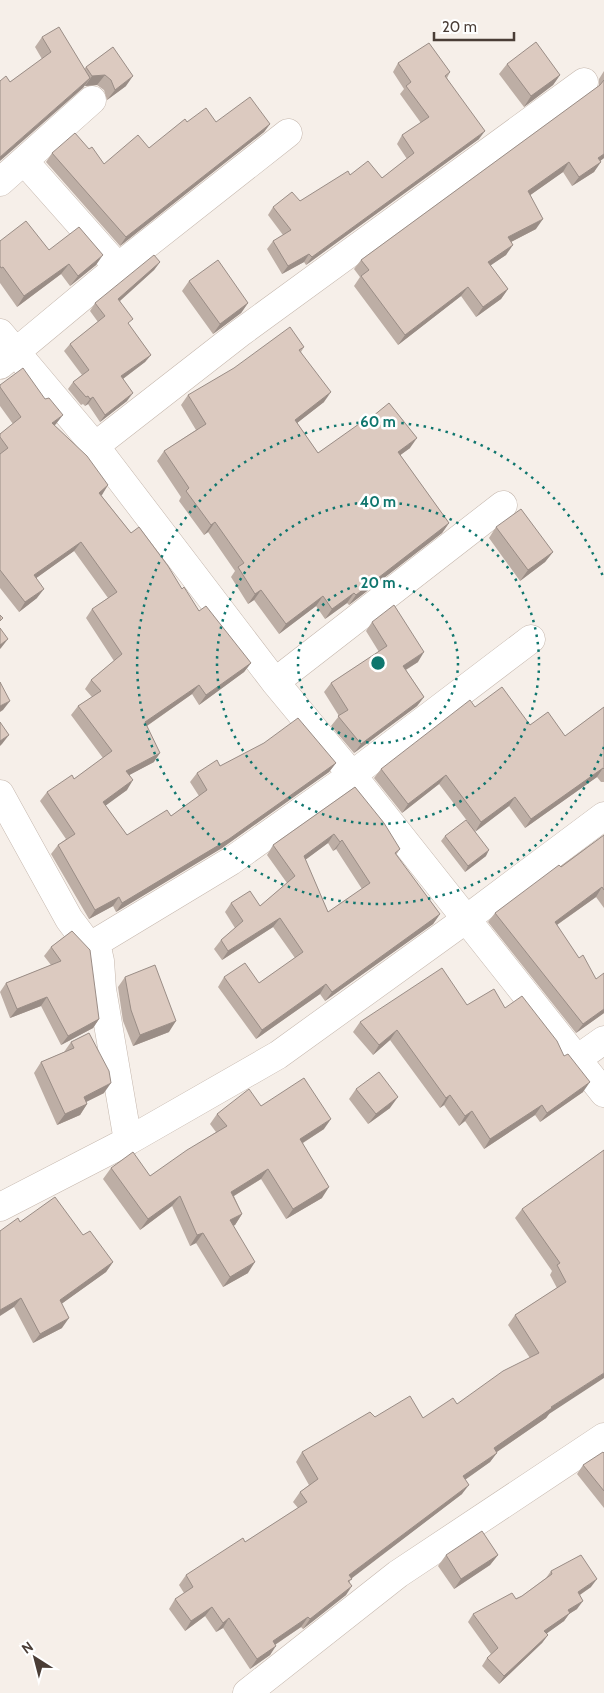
<svg xmlns="http://www.w3.org/2000/svg" width="604" height="1693" viewBox="0 0 604 1693" font-family="Cabin,sans-serif">
<style>
.lines{fill:none;stroke-linecap:round;stroke-linejoin:round}
.minor-casing{stroke:#c5b7ad;stroke-width:29}
.minor{stroke:#fff;stroke-width:28}
.wall{fill:#bdaea5;fill-rule:evenodd}
.shaded-wall{fill:#9a8d86}
.building{fill:#dccac0;stroke:#9a8d86;fill-rule:evenodd}
.ring{fill:none;stroke:#0f766e;stroke-width:2.5;stroke-dasharray:2.5 5}
.centre{fill:#0f766e;stroke:#fff;stroke-width:2.5}
.ring-label{font-size:15px;text-anchor:middle;font-weight:bold;fill:#0f766e;stroke:#fff;stroke-width:5;stroke-linejoin:round;paint-order:stroke}
</style>
<rect width="100%" height="100%" fill="#f6efe9"/>
<g class="lines">
<!-- minor casing -->
<g class="minor-casing">
<path id="minor" d="M 24,161 L 118,267
M 0,182 L 92,100
M 0,333 L 95,446 L 275,682 L 352,775 L 604,1093
M 0,365 L 118,267 L 288,133
M 95,446 L 240,333 L 584,82
M 275,682 L 503,505
M 0,794 L 69,919 L 84,939 L 92,945
M 577,1059 L 604,1040
M 128,1141 L 102,989 L 100,961 L 98,952 L 92,945 L 231,861 L 352,775 L 531,639
M 0,1207 L 128,1141 L 278,1055 L 465,920 L 604,816
M 247,1693 L 398,1574 L 604,1437"/>
</g>
<!-- minor -->
<use href="#minor" class="minor"/>
</g>
<!-- wall -->
<path class="wall" d="M 42,37 L 84,69 L 86,67 L 113,47 L 126,86 L 107,100 L 104,90 L 97,85 L 85,86 L 84,85 L 83,88 L 10,82 L 42,59 L 35,47 Z
M 398,63 L 450,72 L 447,78 L 479,139 L 306,265 L 304,262 L 282,274 L 267,249 L 273,241 L 283,235 L 268,215 L 273,207 L 300,201 L 350,175 L 382,178 L 407,159 L 397,144 L 402,135 L 421,123 L 400,94 L 404,89 L 393,72 Z
M 507,64 L 560,75 L 553,85 L 524,107 L 499,74 Z
M 604,71 L 604,158 L 600,161 L 594,172 L 572,186 L 563,172 L 530,195 L 536,229 L 511,242 L 506,255 L 490,265 L 508,289 L 501,299 L 476,317 L 461,296 L 398,345 L 354,286 L 360,277 L 354,269 L 361,260 L 599,86 L 599,79 Z
M 187,122 L 270,124 L 264,132 L 120,246 L 46,162 L 52,153 L 104,164 L 149,148 Z
M 0,241 L 49,250 L 96,265 L 70,286 L 61,274 L 17,307 L 0,283 Z
M 160,262 L 154,270 L 120,301 L 129,325 L 151,355 L 145,362 L 123,379 L 127,401 L 100,422 L 88,404 L 85,406 L 83,404 L 81,405 L 68,389 L 73,382 L 82,375 L 64,351 L 70,344 L 98,322 L 90,311 L 95,303 Z
M 189,281 L 248,303 L 241,313 L 213,334 L 182,291 Z
M 304,347 L 301,352 L 324,402 L 297,423 L 318,453 L 367,421 L 410,448 L 400,455 L 449,523 L 442,533 L 349,605 L 347,603 L 325,619 L 316,606 L 279,634 L 254,600 L 248,604 L 231,577 L 235,571 L 208,532 L 204,535 L 179,501 L 181,497 L 157,461 L 164,451 L 196,430 L 181,405 L 188,395 Z
M 0,385 L 56,424 L 54,425 L 108,485 L 101,495 L 131,533 L 182,589 L 199,611 L 251,663 L 244,672 L 199,705 L 192,694 L 147,726 L 154,762 L 129,775 L 127,790 L 105,805 L 127,835 L 171,816 L 199,796 L 190,782 L 197,773 L 220,766 L 336,763 L 329,772 L 222,848 L 116,912 L 113,906 L 89,919 L 51,854 L 58,845 L 66,839 L 40,801 L 47,792 L 74,779 L 103,758 L 71,715 L 78,706 L 92,697 L 85,689 L 91,680 L 114,661 L 86,618 L 92,609 L 108,598 L 74,551 L 36,578 L 37,598 L 19,612 L 0,588 L 0,434 L 13,424 L 0,406 Z
M 496,527 L 553,552 L 545,562 L 520,581 L 489,538 Z
M 372,622 L 418,662 L 406,670 L 424,697 L 417,706 L 354,753 L 331,726 L 339,716 L 324,692 L 331,683 L 379,652 L 366,631 Z
M 475,707 L 530,725 L 565,736 L 604,707 L 604,782 L 601,782 L 597,777 L 525,828 L 509,806 L 475,831 L 486,856 L 465,872 L 441,841 L 445,836 L 468,822 L 439,784 L 402,813 L 374,778 L 381,769 Z
M 355,787 L 400,849 L 396,855 L 440,914 L 433,924 L 325,1001 L 320,994 L 256,1039 L 218,987 L 224,977 L 259,983 L 295,958 L 273,927 L 222,960 L 214,949 L 221,940 L 235,928 L 225,912 L 231,903 L 260,906 L 287,883 L 267,855 L 273,845 ZM 328,843 L 333,851 L 336,849 L 362,889 L 328,912 L 305,860 Z
M 604,835 L 604,908 L 596,897 L 557,925 L 604,1013 L 576,1033 L 488,922 L 495,913 Z
M 72,931 L 99,1019 L 93,1028 L 61,1045 L 41,1006 L 10,1018 L 0,992 L 6,983 L 51,965 L 44,956 L 51,947 Z
M 125,977 L 169,1032 L 133,1046 L 123,1021 L 118,987 Z
M 467,1005 L 505,1008 L 564,1056 L 583,1092 L 540,1122 L 535,1115 L 484,1149 L 465,1121 L 459,1126 L 444,1105 L 440,1108 L 390,1040 L 373,1055 L 353,1032 L 360,1022 Z
M 71,1042 L 104,1093 L 86,1102 L 87,1104 L 80,1115 L 57,1125 L 34,1073 L 41,1062 L 64,1052 Z
M 356,1089 L 390,1108 L 368,1124 L 349,1099 Z
M 261,1106 L 324,1129 L 303,1143 L 322,1198 L 286,1219 L 261,1179 L 234,1196 L 242,1214 L 235,1225 L 233,1226 L 248,1273 L 223,1287 L 196,1243 L 190,1246 L 172,1206 L 140,1230 L 103,1179 L 111,1168 L 150,1176 L 216,1132 L 210,1124 L 217,1114 Z
M 604,1150 L 549,1414 L 546,1418 L 497,1452 L 490,1462 L 465,1480 L 462,1494 L 351,1578 L 346,1595 L 303,1629 L 301,1627 L 275,1645 L 270,1655 L 250,1669 L 223,1628 L 216,1632 L 205,1616 L 185,1631 L 169,1609 L 175,1599 L 184,1593 L 179,1585 L 186,1575 L 245,1542 L 298,1508 L 293,1502 L 300,1492 L 309,1485 L 296,1462 L 302,1452 L 375,1417 L 423,1418 L 457,1404 L 530,1358 L 508,1325 L 515,1315 L 557,1288 L 550,1275 L 552,1271 L 515,1218 L 522,1209 Z
M 20,1222 L 83,1235 L 113,1262 L 106,1272 L 61,1304 L 62,1328 L 33,1343 L 14,1307 Z
M 604,1453 L 604,1508 L 577,1474 L 583,1465 Z
M 446,1555 L 498,1555 L 490,1565 L 454,1589 L 438,1566 Z
M 551,1571 L 591,1587 L 580,1595 L 577,1609 L 569,1614 L 564,1621 L 547,1633 L 548,1635 L 542,1643 L 499,1684 L 482,1666 L 487,1658 L 491,1654 L 468,1622 L 473,1614 L 522,1596 L 546,1578 Z"/>
<!-- shaded-wall -->
<path class="shaded-wall" d="M 105,75 L 97,85 L 85,86 L 92,76 Z
M 560,75 L 553,85 L 524,107 L 531,96 Z
M 133,76 L 126,86 L 107,100 L 115,90 Z
M 90,78 L 83,88 L 0,161 L 0,157 Z
M 270,124 L 264,132 L 120,246 L 126,237 Z
M 485,131 L 479,139 L 306,265 L 312,257 Z
M 604,154 L 604,158 L 591,168 L 598,158 Z
M 569,162 L 563,172 L 522,201 L 528,191 Z
M 601,162 L 594,172 L 572,186 L 579,177 Z
M 543,219 L 536,229 L 501,247 L 508,237 Z
M 513,245 L 506,255 L 481,272 L 488,262 Z
M 309,254 L 304,262 L 282,274 L 288,266 Z
M 103,255 L 96,265 L 70,286 L 78,276 Z
M 160,262 L 154,270 L 113,307 L 118,299 Z
M 69,264 L 61,274 L 17,307 L 24,296 Z
M 468,287 L 461,296 L 398,345 L 405,335 Z
M 508,289 L 501,299 L 476,317 L 483,307 Z
M 248,303 L 241,313 L 213,334 L 220,324 Z
M 151,355 L 145,362 L 116,384 L 121,376 Z
M 331,392 L 324,402 L 288,430 L 295,420 Z
M 133,393 L 127,401 L 100,422 L 105,415 Z
M 93,397 L 88,404 L 85,406 L 90,399 Z
M 63,415 L 56,424 L 45,432 L 52,423 Z
M 417,438 L 410,448 L 391,462 L 398,452 Z
M 108,485 L 102,495 L 92,502 L 99,493 Z
M 215,522 L 208,532 L 204,535 L 211,525 Z
M 449,523 L 442,533 L 349,605 L 356,595 Z
M 81,542 L 74,551 L 28,584 L 34,575 Z
M 553,552 L 545,562 L 520,581 L 528,570 Z
M 44,589 L 37,598 L 19,612 L 25,602 Z
M 261,590 L 254,600 L 248,604 L 255,594 Z
M 354,593 L 347,603 L 325,619 L 332,609 Z
M 323,596 L 316,606 L 279,634 L 286,624 Z
M 8,639 L 1,648 L 0,649 L 0,645 Z
M 424,652 L 418,662 L 397,675 L 403,666 Z
M 251,663 L 244,672 L 199,705 L 206,695 Z
M 199,685 L 192,694 L 138,732 L 145,722 Z
M 424,697 L 417,706 L 354,753 L 361,744 Z
M 10,701 L 3,710 L 0,712 L 0,706 Z
M 9,735 L 2,744 L 0,746 L 0,741 Z
M 160,753 L 154,762 L 120,780 L 126,771 Z
M 336,763 L 329,772 L 222,848 L 116,912 L 122,903 Z
M 603,768 L 597,777 L 525,828 L 531,819 Z
M 446,775 L 439,784 L 402,813 L 408,804 Z
M 133,780 L 127,790 L 97,812 L 103,802 Z
M 515,797 L 509,806 L 475,832 L 481,822 Z
M 334,834 L 328,843 L 297,866 L 304,856 Z
M 342,840 L 336,849 L 333,851 L 340,842 Z
M 489,850 L 486,856 L 465,872 L 468,866 Z
M 602,887 L 596,897 L 548,931 L 555,922 Z
M 119,897 L 113,906 L 89,919 L 95,910 Z
M 440,914 L 433,924 L 325,1001 L 332,992 Z
M 280,918 L 273,927 L 222,960 L 228,951 Z
M 326,984 L 320,994 L 256,1039 L 262,1030 Z
M 47,997 L 41,1006 L 10,1018 L 17,1009 Z
M 604,1009 L 604,1013 L 576,1033 L 583,1024 Z
M 99,1019 L 93,1028 L 61,1045 L 68,1036 Z
M 176,1021 L 169,1032 L 133,1046 L 140,1035 Z
M 397,1030 L 390,1040 L 373,1055 L 379,1045 Z
M 590,1082 L 583,1092 L 540,1122 L 547,1113 Z
M 111,1083 L 104,1093 L 76,1107 L 84,1097 Z
M 450,1095 L 444,1105 L 440,1108 L 446,1098 Z
M 398,1097 L 390,1108 L 368,1124 L 376,1114 Z
M 87,1104 L 80,1115 L 57,1125 L 65,1114 Z
M 542,1105 L 535,1115 L 484,1149 L 490,1139 Z
M 472,1111 L 465,1121 L 459,1126 L 465,1116 Z
M 331,1119 L 324,1129 L 293,1149 L 300,1139 Z
M 268,1169 L 261,1179 L 224,1202 L 231,1192 Z
M 329,1187 L 322,1198 L 286,1219 L 293,1209 Z
M 180,1196 L 172,1206 L 140,1230 L 148,1219 Z
M 242,1214 L 235,1225 L 222,1231 L 230,1220 Z
M 203,1233 L 196,1243 L 190,1246 L 197,1235 Z
M 113,1262 L 106,1272 L 53,1310 L 60,1300 Z
M 255,1262 L 248,1273 L 223,1287 L 230,1277 Z
M 21,1298 L 14,1307 L 0,1316 L 0,1310 Z
M 69,1318 L 62,1328 L 33,1343 L 40,1334 Z
M 604,1373 L 604,1378 L 549,1414 L 546,1418 L 488,1458 L 494,1448 L 551,1407 Z
M 497,1453 L 490,1462 L 456,1486 L 463,1476 Z
M 469,1485 L 462,1494 L 343,1585 L 349,1575 Z
M 498,1555 L 490,1565 L 454,1589 L 461,1579 Z
M 597,1579 L 591,1587 L 572,1600 L 578,1592 Z
M 352,1586 L 346,1595 L 303,1629 L 310,1619 Z
M 583,1601 L 577,1609 L 569,1614 L 564,1621 L 539,1639 L 544,1631 L 568,1610 Z
M 212,1607 L 205,1616 L 185,1631 L 191,1621 Z
M 308,1617 L 301,1627 L 267,1650 L 273,1641 Z
M 229,1618 L 223,1628 L 216,1632 L 223,1623 Z
M 548,1635 L 542,1643 L 499,1684 L 504,1676 Z
M 276,1646 L 270,1655 L 250,1669 L 257,1659 Z"/>
<!-- building -->
<path class="building" d="M 59,27 L 90,78 L 0,157 L 0,81 L 6,76 L 10,82 L 51,52 L 42,37 Z
M 536,42 L 560,75 L 531,96 L 507,64 Z
M 429,43 L 450,72 L 445,76 L 485,131 L 312,257 L 309,254 L 288,266 L 273,241 L 291,230 L 273,207 L 292,192 L 300,201 L 348,171 L 350,175 L 368,161 L 382,178 L 414,153 L 402,135 L 429,117 L 406,86 L 411,82 L 398,63 Z
M 113,47 L 133,76 L 115,90 L 111,80 L 105,75 L 92,76 L 86,67 Z
M 604,80 L 604,154 L 598,158 L 601,162 L 579,177 L 569,162 L 528,191 L 543,219 L 508,237 L 513,245 L 488,262 L 508,289 L 483,307 L 468,287 L 405,335 L 361,276 L 369,270 L 361,260 L 600,85 Z
M 250,97 L 270,124 L 126,237 L 52,153 L 75,133 L 89,149 L 92,147 L 104,164 L 138,135 L 149,148 L 185,119 L 187,122 L 206,108 L 216,122 Z
M 26,221 L 49,250 L 79,227 L 103,255 L 78,276 L 69,264 L 24,296 L 3,267 L 1,268 L 0,266 L 0,241 Z
M 154,255 L 160,262 L 118,299 L 133,319 L 128,323 L 151,355 L 121,376 L 133,393 L 105,415 L 93,397 L 90,399 L 88,396 L 86,397 L 73,382 L 89,370 L 70,344 L 105,316 L 95,303 Z
M 218,260 L 248,303 L 220,324 L 189,281 Z
M 290,327 L 304,347 L 299,350 L 331,392 L 295,420 L 318,453 L 366,419 L 367,421 L 389,403 L 417,438 L 398,452 L 449,523 L 356,595 L 354,593 L 332,609 L 323,596 L 286,624 L 261,590 L 255,594 L 238,567 L 244,563 L 215,522 L 211,525 L 186,491 L 189,488 L 164,451 L 206,424 L 188,395 L 234,368 Z
M 23,368 L 45,399 L 49,398 L 63,415 L 52,423 L 87,456 L 108,485 L 99,493 L 131,533 L 139,527 L 168,566 L 182,589 L 184,587 L 199,611 L 206,606 L 251,663 L 206,695 L 199,685 L 145,722 L 160,753 L 126,771 L 133,780 L 103,802 L 127,835 L 167,810 L 171,816 L 207,790 L 197,773 L 217,760 L 220,766 L 264,743 L 298,718 L 336,763 L 229,839 L 122,903 L 119,897 L 95,910 L 58,845 L 75,834 L 47,792 L 72,775 L 74,779 L 112,751 L 78,706 L 101,691 L 91,680 L 122,654 L 92,609 L 117,592 L 81,542 L 34,575 L 44,589 L 25,602 L 0,570 L 0,454 L 8,448 L 0,437 L 0,434 L 21,417 L 0,387 L 0,385 Z
M 521,509 L 553,552 L 528,570 L 496,527 Z
M 394,605 L 424,652 L 403,666 L 424,697 L 361,744 L 338,716 L 348,710 L 331,683 L 387,646 L 372,622 Z
M 0,615 L 3,618 L 0,621 Z
M 0,628 L 8,639 L 0,645 Z
M 0,682 L 10,701 L 0,706 Z
M 502,687 L 530,725 L 548,712 L 565,736 L 604,707 L 604,769 L 603,768 L 531,819 L 515,797 L 481,822 L 446,775 L 408,804 L 381,769 L 470,700 L 475,707 Z
M 0,722 L 9,735 L 0,741 Z
M 355,787 L 384,823 L 400,849 L 395,853 L 440,914 L 332,992 L 326,984 L 262,1030 L 224,977 L 245,963 L 259,983 L 303,952 L 280,918 L 228,951 L 221,940 L 243,921 L 231,903 L 250,891 L 260,906 L 295,876 L 273,845 ZM 334,834 L 340,842 L 342,840 L 370,883 L 328,912 L 304,856 Z
M 466,820 L 489,850 L 468,866 L 445,836 Z
M 604,835 L 604,890 L 602,887 L 555,922 L 579,958 L 583,955 L 596,979 L 604,973 L 604,1009 L 583,1024 L 495,913 L 559,865 L 561,867 Z
M 72,931 L 90,950 L 99,1019 L 68,1036 L 47,997 L 17,1009 L 6,983 L 61,961 L 51,947 Z
M 155,965 L 176,1021 L 140,1035 L 131,1010 L 125,977 Z
M 442,968 L 467,1005 L 494,989 L 505,1008 L 522,996 L 557,1041 L 564,1056 L 568,1054 L 590,1082 L 547,1113 L 542,1105 L 490,1139 L 472,1111 L 465,1116 L 450,1095 L 446,1098 L 397,1030 L 379,1045 L 360,1022 Z
M 89,1033 L 109,1071 L 111,1083 L 84,1097 L 87,1104 L 65,1114 L 41,1062 L 74,1048 L 71,1042 Z
M 379,1072 L 398,1097 L 376,1114 L 356,1089 Z
M 304,1078 L 331,1119 L 300,1139 L 329,1187 L 293,1209 L 268,1169 L 231,1192 L 242,1214 L 230,1220 L 255,1262 L 230,1277 L 203,1233 L 197,1235 L 180,1196 L 148,1219 L 111,1168 L 133,1152 L 150,1176 L 187,1150 L 227,1126 L 217,1114 L 249,1089 L 261,1106 Z
M 604,1150 L 604,1373 L 551,1407 L 552,1408 L 494,1448 L 497,1453 L 463,1476 L 469,1485 L 349,1575 L 352,1579 L 348,1581 L 352,1586 L 310,1619 L 308,1617 L 273,1641 L 276,1646 L 257,1659 L 229,1618 L 223,1623 L 212,1607 L 191,1621 L 175,1599 L 193,1587 L 186,1575 L 243,1538 L 245,1542 L 307,1502 L 300,1492 L 318,1479 L 302,1452 L 370,1412 L 375,1417 L 410,1396 L 423,1418 L 453,1398 L 457,1404 L 503,1371 L 539,1353 L 515,1315 L 566,1282 L 557,1265 L 560,1263 L 522,1209 Z
M 55,1197 L 83,1235 L 90,1231 L 113,1262 L 60,1300 L 69,1318 L 40,1334 L 21,1298 L 0,1310 L 0,1231 L 18,1218 L 20,1222 Z
M 603,1452 L 604,1453 L 604,1491 L 583,1465 Z
M 482,1531 L 498,1555 L 461,1579 L 446,1555 Z
M 581,1555 L 597,1579 L 578,1592 L 583,1601 L 568,1610 L 570,1613 L 544,1631 L 548,1635 L 504,1676 L 487,1658 L 498,1648 L 473,1614 L 512,1593 L 516,1599 L 522,1596 L 552,1574 L 551,1571 Z"/>
<!-- distance rings -->
<g class="ring">
<circle cx="378" cy="663" r="80"/>
<circle cx="378" cy="663" r="161"/>
<path d="M604 747A241 241 0 1 1 604 579"/>
</g>
<circle cx="378" cy="663" r="8" class="centre"/>
<g class="ring-label">
<text x="378" y="427">60 m</text>
<text x="378" y="507">40 m</text>
<text x="378" y="588">20 m</text>
</g>
<!-- north arrow -->
<g transform="translate(35 1658) rotate(324)" stroke="#ffffff" stroke-width="4" paint-order="stroke">
<path d="M0-4L9 19L0 12L-9 19Z" fill="#4a3d36"/>
<text y="-8" font-size="14" font-weight="bold" text-anchor="middle" fill="#4a3d36">N</text>
</g>
<!-- scale -->
<path d="M434 32v8h80v-8" fill="none" stroke="#4a3d36" stroke-width="2.5"/>
<text x="442" y="32" font-size="15" fill="#4a3d36" stroke="#ffffff" stroke-width="4" paint-order="stroke">20 m</text>
</svg>
